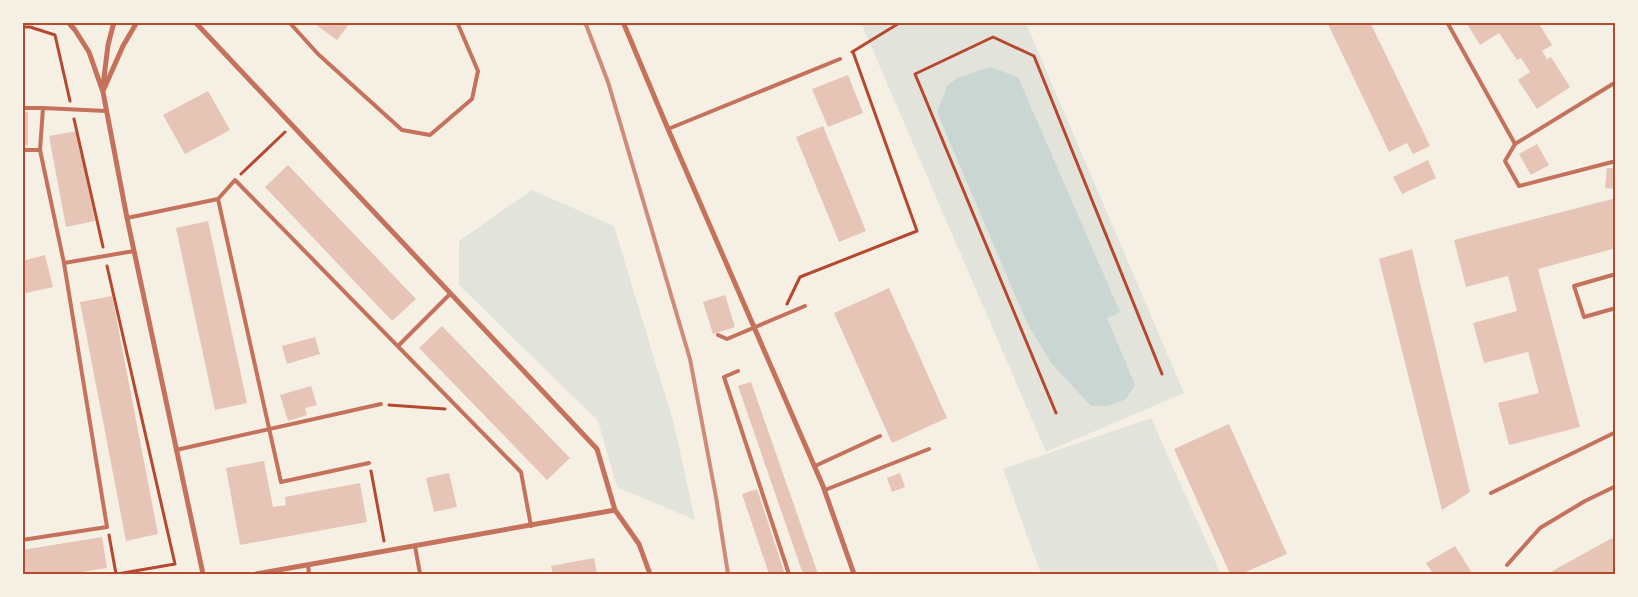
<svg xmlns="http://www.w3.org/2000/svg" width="1638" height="597" viewBox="0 0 1638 597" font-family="'Open Sans',sans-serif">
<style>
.green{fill:#e2e4dc}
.water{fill:#c9d6d2}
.building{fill:#e6c5b7}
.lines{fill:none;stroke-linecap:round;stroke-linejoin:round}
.path{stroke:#b5482f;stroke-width:3}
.service{stroke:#c5725c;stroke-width:4}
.minor{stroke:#c5725c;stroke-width:5}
.rail{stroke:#cf8b77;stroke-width:4}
.neatline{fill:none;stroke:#b5482f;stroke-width:2}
</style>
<rect width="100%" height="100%" fill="#f6efe4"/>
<!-- green -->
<path class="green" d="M 861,23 L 1026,23 L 1184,393 L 1046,452 Z
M 532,190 L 614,226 L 674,424 L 695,520 L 617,487 L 598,421 L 459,285 L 459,241 Z
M 1151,418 L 1221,574 L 1041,574 L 1003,469 Z"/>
<!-- water -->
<path class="water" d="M 990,67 L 1018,77 L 1120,312 L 1107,318 L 1135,385 L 1126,399 L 1108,406 L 1091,406 L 1052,364 L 1027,323 L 937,112 L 947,86 L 957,78 Z"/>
<!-- building -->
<path class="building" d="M 312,22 L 347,22 L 349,24 L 337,40 Z
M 1327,22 L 1370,22 L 1430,146 L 1413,154 L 1407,143 L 1389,152 Z
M 1466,22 L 1538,22 L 1552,45 L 1542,51 L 1547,59 L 1551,57 L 1570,87 L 1537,109 L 1518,80 L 1530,72 L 1521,58 L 1517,60 L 1499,33 L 1480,45 Z
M 848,75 L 863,113 L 828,127 L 812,89 Z
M 208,91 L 230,130 L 185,154 L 163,115 Z
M 22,112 L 28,112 L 28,145 L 22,145 Z
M 823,126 L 866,231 L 839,242 L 796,137 Z
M 77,131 L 95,221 L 66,227 L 49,136 Z
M 1537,144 L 1549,165 L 1531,175 L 1519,154 Z
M 1428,160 L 1436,178 L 1402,194 L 1393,177 Z
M 288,165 L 416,299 L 392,321 L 265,187 Z
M 1607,168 L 1616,168 L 1616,189 L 1605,188 Z
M 1616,198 L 1616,248 L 1538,269 L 1580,427 L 1509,445 L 1498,403 L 1539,393 L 1528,352 L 1484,363 L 1473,323 L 1517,311 L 1508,276 L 1466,287 L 1454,240 Z
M 208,221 L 247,403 L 215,410 L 176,228 Z
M 1412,249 L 1470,492 L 1442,510 L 1379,259 Z
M 45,255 L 53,287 L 26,293 L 22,277 L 22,261 Z
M 889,288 L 947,418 L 892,443 L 834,313 Z
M 725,295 L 735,327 L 713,334 L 703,302 Z
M 112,296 L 158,534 L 126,541 L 80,302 Z
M 442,326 L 570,458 L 547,480 L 419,348 Z
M 315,337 L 320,354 L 287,364 L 282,346 Z
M 751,382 L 818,574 L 803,574 L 738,386 Z
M 311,386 L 317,405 L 305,408 L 307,415 L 288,421 L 280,395 Z
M 1229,424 L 1287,554 L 1241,574 L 1230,574 L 1174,449 Z
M 264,461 L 273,507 L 286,505 L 285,497 L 360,483 L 367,522 L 240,545 L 226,468 Z
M 449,473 L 457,507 L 434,512 L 426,478 Z
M 900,473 L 905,487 L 892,492 L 887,478 Z
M 757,489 L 785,574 L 769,574 L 742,494 Z
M 102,537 L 107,568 L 69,574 L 22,574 L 22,550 Z
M 1612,538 L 1616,545 L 1616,574 L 1547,574 Z
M 1455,546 L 1472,573 L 1469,574 L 1433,574 L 1426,563 Z
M 594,558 L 597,574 L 553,574 L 551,566 Z"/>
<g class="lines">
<!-- path -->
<path class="path" d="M 22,27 L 30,27 L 55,35 L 70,101
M 852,52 L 901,22
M 74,119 L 103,247
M 241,174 L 285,132
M 107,266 L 175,564 L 117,574
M 787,304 L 800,277 L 917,231 L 853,52
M 389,405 L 445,409
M 1056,413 L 915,74 L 993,37 L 1034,56 L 1162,374
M 371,471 L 384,541
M 109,535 L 116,574"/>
<!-- service -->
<path class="service" d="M 289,22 L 318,54 L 402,130 L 430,135 L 472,99 L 478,71 L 457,22
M 1447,22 L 1515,144 L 1505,161 L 1519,186 L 1616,161
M 22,108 L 43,108
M 668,129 L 840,59
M 1515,144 L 1616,82
M 22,150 L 40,150 L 43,108 L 106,111
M 218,199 L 235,180 L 521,472 L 531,526
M 127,218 L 218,199 L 281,482 L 369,463
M 64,263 L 134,251
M 1616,274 L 1574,286 L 1584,317 L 1616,308
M 718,335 L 727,339 L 805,306
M 398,346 L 450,294
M 738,371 L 724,377 L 789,574
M 176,450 L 381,404
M 815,466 L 880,436
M 825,490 L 929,449
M 1491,493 L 1616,432
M 22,540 L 107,527 L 64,263 L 40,150
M 415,546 L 420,574
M 308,565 L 309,574
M 1507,565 L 1540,528 L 1585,501 L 1616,486"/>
<!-- minor -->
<path class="minor" d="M 68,22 L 75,30 L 89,52 L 103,92 L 127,218 L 203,574
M 195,22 L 597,449 L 615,510 L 639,544 L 650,574
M 623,22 L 668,129 L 823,486 L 854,574
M 103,86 L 108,45 L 114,22
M 103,91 L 123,46 L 137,22
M 256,574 L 615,510"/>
<!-- rail -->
<path class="rail" d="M 585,22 L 608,82 L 690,359 L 716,497 L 728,574"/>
</g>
<!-- border -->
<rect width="1638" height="597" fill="none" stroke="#f6efe4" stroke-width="48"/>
<rect x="24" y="24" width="1590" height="549" class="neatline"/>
</svg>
